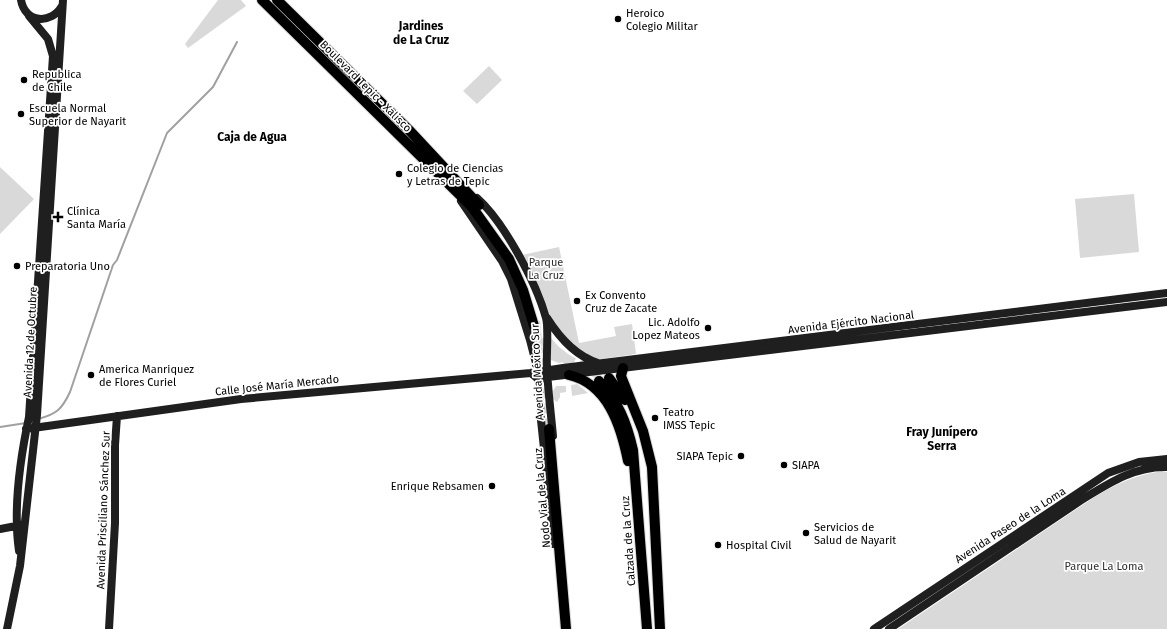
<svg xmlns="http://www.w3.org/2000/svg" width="1167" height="629" viewBox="0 0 1167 629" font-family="'Fira Sans',sans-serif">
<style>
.green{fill:#d9d9d9}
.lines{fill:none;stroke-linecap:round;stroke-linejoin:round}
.stream{stroke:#a0a0a0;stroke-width:2}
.primary-tunnel{stroke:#d9d9d9;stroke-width:10;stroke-dasharray:10 5;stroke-linecap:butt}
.primary-casing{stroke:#dbdbdb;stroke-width:12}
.secondary{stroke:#1f1f1f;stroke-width:8}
.primary{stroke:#000;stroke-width:10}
.poi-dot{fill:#000;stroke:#fff;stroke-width:1.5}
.labels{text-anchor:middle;stroke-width:3.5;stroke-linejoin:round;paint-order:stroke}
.poi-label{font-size:11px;fill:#000;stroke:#fff;text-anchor:start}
.street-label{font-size:11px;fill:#000;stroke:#fff}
.park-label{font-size:11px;fill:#303030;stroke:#fff}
.neighbourhood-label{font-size:12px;font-weight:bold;fill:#000;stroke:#fff}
</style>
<rect width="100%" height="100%" fill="#fff"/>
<!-- green -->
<path class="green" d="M 218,0 L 241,0 L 246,6 L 188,48 L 185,44 Z
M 489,66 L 502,80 L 477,104 L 463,91 Z
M 0,167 L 34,199 L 0,234 Z
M 1134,194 L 1139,252 L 1080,258 L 1075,199 Z
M 559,247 L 579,343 L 616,336 L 614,327 L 632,324 L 636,354 L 588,361 L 564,345 L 543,306 L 522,255 Z
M 540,320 L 542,340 L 541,365 L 529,327 L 538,324 Z
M 551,338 L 559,347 L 572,357 L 571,360 L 559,363 L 551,360 Z
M 577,384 L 588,393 L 572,396 L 571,385 Z
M 556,386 L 566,386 L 566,392 L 560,393 L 560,397 L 557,402 L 553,399 L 553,391 Z
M 1162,471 L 1167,472 L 1167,629 L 898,629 L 1093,498 C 1118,483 1133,476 1162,471 Z"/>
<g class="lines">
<!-- stream -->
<path class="stream" d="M 38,419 C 57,414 62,409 70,392 L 113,265 L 117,260 L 167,133 L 213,87 L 237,42
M 0,427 L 26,423"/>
<!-- primary-tunnel -->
<path class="primary-tunnel" d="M 535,329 L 549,429
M 543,338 C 558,360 585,368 609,378"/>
<!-- primary casing -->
<g class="primary-casing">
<path id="primary" d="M 262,0 L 472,207 L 509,259 L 523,290 L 534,326
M 277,0 L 409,130 L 479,205
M 623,368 L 621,376 L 643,431 L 652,467 L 660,629
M 569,375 C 608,384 621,426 628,461
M 609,378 L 625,400
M 599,381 C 618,400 627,424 633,450 L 647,629
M 549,429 L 566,629"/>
</g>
<!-- secondary -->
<path class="secondary" d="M 21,0 C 25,23 51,25 62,6
M 477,198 C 504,222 536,282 546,318 C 549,327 546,357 547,369 C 548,391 551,414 553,436
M 461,201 L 502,261 L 511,279 L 530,340 L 538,371 L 541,420 L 554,544
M 547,318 C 559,337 575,356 598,363
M 531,373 L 538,379 L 548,377 L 1167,302
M 26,429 L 241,399 L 531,373 L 563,368 L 1167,293
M 0,529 L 21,525
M 19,551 C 13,509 20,459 29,417 L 53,56 L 48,39 L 29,16
M 7,629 L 20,566 L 37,415 L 63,0
M 109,629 L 115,523 L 115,445 L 117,416
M 874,629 L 1108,473 L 1139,462 L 1167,459
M 889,629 L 1083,499 C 1109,483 1135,466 1167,467"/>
<!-- primary -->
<use href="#primary" class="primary"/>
</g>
<!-- markers -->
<g class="poi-dot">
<circle cx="618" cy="19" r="4"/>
<circle cx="24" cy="80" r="4"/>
<circle cx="21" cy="114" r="4"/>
<circle cx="399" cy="174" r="4"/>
<path d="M56 211h4v4h4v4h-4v4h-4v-4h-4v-4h4z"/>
<circle cx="17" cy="266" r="4"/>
<circle cx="577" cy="301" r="4"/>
<circle cx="708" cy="328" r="4"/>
<circle cx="91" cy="375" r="4"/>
<circle cx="655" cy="418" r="4"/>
<circle cx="741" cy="456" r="4"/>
<circle cx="784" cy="465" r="4"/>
<circle cx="492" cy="486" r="4"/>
<circle cx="806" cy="533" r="4"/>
<circle cx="718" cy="545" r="4"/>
</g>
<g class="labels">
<!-- poi labels -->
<g class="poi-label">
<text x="626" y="17">Heroico<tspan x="626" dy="13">Colegio Militar</tspan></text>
<text x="32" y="78">Republica<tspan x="32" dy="13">de Chile</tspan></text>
<text x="29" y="112">Escuela Normal<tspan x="29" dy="13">Superior de Nayarit</tspan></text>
<text x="407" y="172">Colegio de Ciencias<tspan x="407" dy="13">y Letras de Tepic</tspan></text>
<text x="67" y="215">Clínica<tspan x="67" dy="13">Santa María</tspan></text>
<text x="25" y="270">Preparatoria Uno</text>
<text x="585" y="299">Ex Convento<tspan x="585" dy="13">Cruz de Zacate</tspan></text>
<text x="700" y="326" text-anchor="end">Lic. Adolfo<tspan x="700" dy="13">Lopez Mateos</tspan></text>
<text x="99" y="373">America Manriquez<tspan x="99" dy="13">de Flores Curiel</tspan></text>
<text x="663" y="416">Teatro<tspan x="663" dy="13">IMSS Tepic</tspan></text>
<text x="733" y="460" text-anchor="end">SIAPA Tepic</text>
<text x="792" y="469">SIAPA</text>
<text x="484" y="490" text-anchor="end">Enrique Rebsamen</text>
<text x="814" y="531">Servicios de<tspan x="814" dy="13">Salud de Nayarit</tspan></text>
<text x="726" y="549">Hospital Civil</text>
</g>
<!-- street labels -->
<g class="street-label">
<text transform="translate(366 86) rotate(45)" y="4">Boulevard Tepic - Xalisco</text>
<text transform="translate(851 322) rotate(-7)" y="4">Avenida Ejército Nacional</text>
<text transform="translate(30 342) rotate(-87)" y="4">Avenida 12 de Octubre</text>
<text transform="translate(537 372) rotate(-93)" y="4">Avenida México Sur</text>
<text transform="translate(277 385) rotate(-6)" y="4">Calle José María Mercado</text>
<text transform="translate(542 498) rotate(-95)" y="4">Nodo Vial de la Cruz</text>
<text transform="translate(103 510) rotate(-88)" y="4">Avenida Prisciliano Sánchez Sur</text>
<text transform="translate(1010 525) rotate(-33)" y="4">Avenida Paseo de la Loma</text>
<text transform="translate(628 541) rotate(-94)" y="4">Calzada de la Cruz</text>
</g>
<!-- park labels -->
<g class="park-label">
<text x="546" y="266">Parque<tspan x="546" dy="13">La Cruz</tspan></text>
<text x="1104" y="570">Parque La Loma</text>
</g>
<!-- neighbourhood labels -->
<g class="neighbourhood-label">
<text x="421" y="30">Jardines<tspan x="421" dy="14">de La Cruz</tspan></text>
<text x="252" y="141">Caja de Agua</text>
<text x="942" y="436">Fray Junípero<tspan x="942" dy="14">Serra</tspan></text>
</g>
</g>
</svg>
